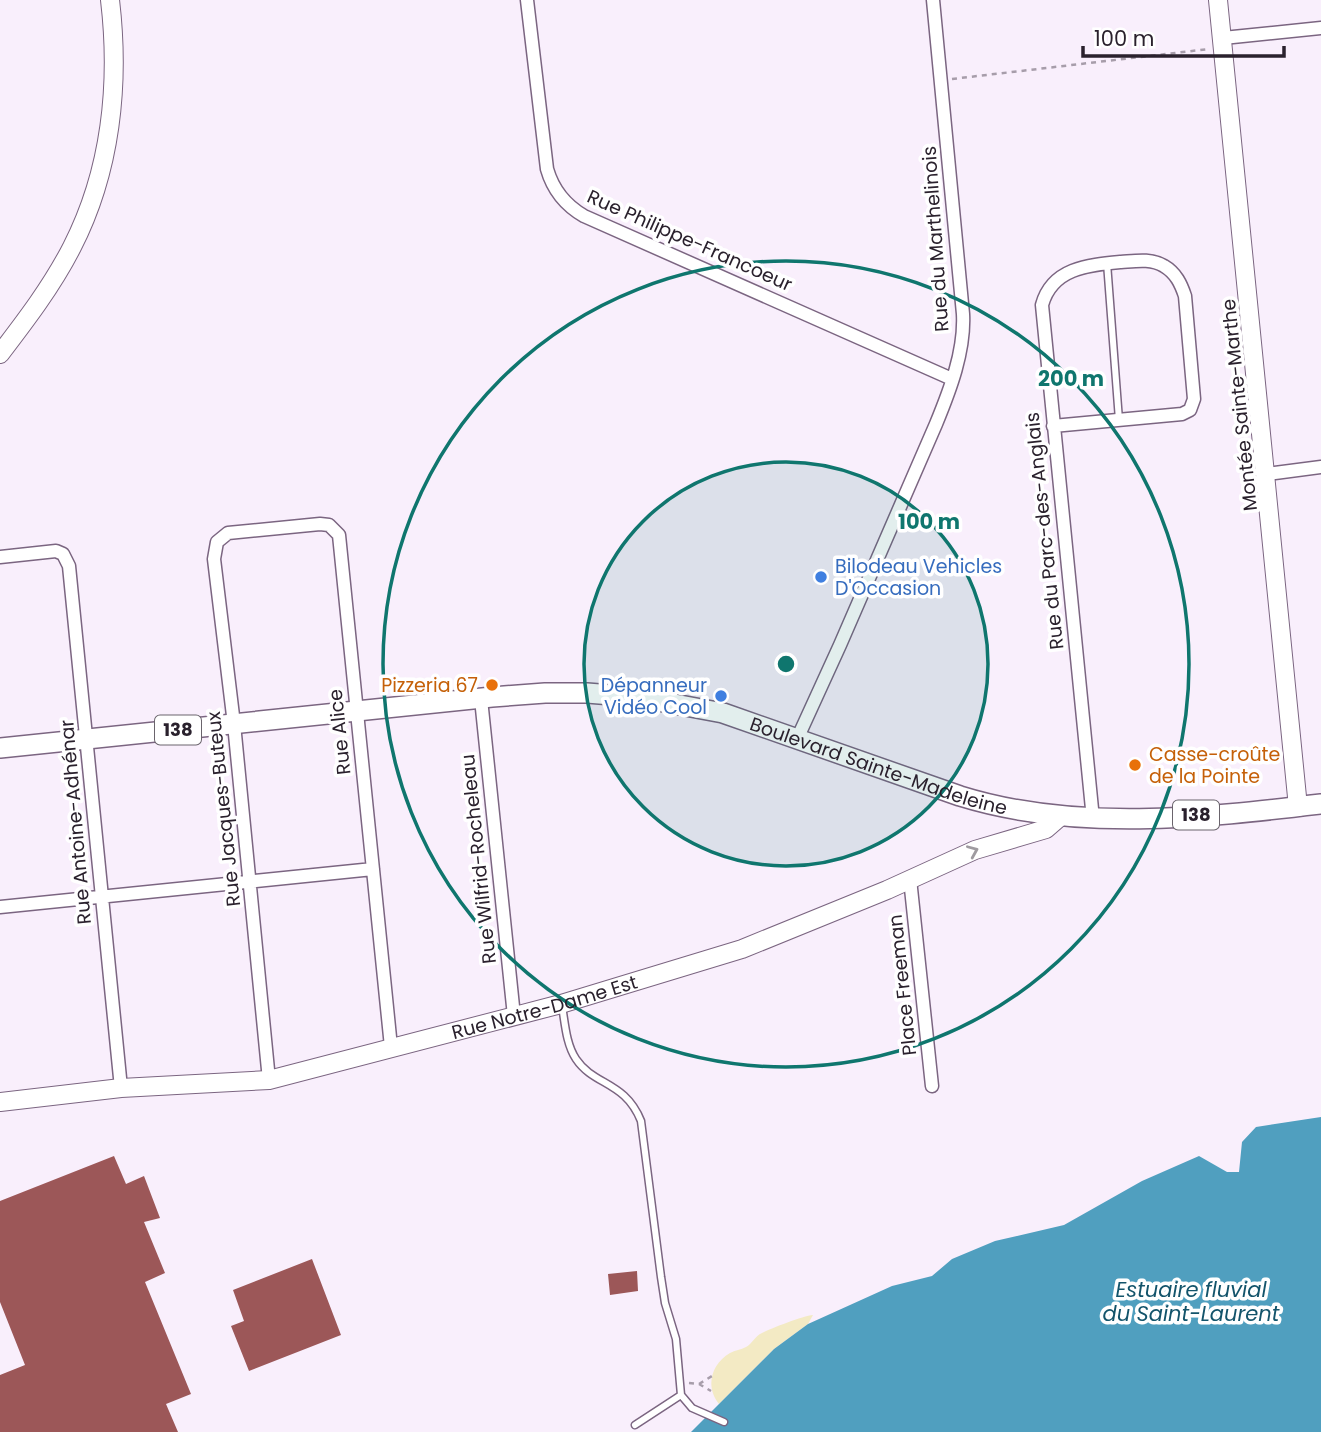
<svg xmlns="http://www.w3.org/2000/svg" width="1321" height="1432" viewBox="0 0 1321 1432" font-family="Poppins,sans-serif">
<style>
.sand{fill:#f3eac4}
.water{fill:#509fbf}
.building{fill:#9c5758}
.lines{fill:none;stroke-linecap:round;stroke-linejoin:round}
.lane-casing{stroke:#7b6581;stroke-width:9}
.street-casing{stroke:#7b6581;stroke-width:15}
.secondary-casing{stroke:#7b6581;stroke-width:20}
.primary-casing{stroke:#7b6581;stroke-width:22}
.path{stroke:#a79daa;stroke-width:2.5;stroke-dasharray:5 5;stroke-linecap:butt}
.lane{stroke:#fff;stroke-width:6}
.street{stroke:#fff;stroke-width:12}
.secondary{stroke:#fff;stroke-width:18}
.primary{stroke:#fff;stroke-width:19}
.oneway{stroke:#9f9ba0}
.ring{fill:none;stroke:#0f766e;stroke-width:3.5}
.shop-dot{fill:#3f7fe0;stroke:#fff;stroke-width:2.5}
.food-dot{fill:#e8710a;stroke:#fff;stroke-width:2.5}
.labels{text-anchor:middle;stroke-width:7;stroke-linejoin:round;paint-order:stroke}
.shield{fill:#fff;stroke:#6a646c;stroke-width:2}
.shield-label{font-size:18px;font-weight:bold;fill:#2a212d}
.street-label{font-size:19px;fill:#2a212d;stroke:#fff}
.shop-label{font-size:19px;fill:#366cbe;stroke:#fff;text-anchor:start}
.food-label{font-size:19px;fill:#c56008;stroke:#fff;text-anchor:end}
.water-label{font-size:21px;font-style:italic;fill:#13546b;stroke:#fff}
.centre{fill:#0f766e;stroke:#fff;stroke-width:3.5}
.ring-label{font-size:21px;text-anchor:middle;font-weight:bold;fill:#0f766e;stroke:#fff;stroke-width:7;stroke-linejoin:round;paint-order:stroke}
</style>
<rect width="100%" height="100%" fill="#f9effc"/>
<!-- sand -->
<path class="sand" d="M 813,1315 L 808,1324 L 774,1349 L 719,1404 C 705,1387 711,1364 730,1353 C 735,1350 741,1350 746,1347 C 752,1344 755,1336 762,1333 C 772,1328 803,1316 813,1315 Z"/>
<!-- water -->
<path class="water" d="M 1321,1117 L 1321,1432 L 691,1432 L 774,1349 L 808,1324 L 892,1286 L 932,1276 L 952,1259 L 995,1241 L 1064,1225 L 1142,1181 L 1199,1156 L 1227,1172 L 1239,1172 L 1242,1142 L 1256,1127 Z"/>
<!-- building -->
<path class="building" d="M 114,1156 L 126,1184 L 144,1176 L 160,1218 L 144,1222 L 165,1273 L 145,1282 L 191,1394 L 166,1404 L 178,1432 L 0,1432 L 0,1375 L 25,1365 L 0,1302 L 0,1201 Z
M 312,1259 L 341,1335 L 249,1371 L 231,1326 L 244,1321 L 233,1290 Z
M 637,1271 L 638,1291 L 610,1295 L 608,1274 Z"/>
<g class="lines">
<!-- lane casing -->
<g class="lane-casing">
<path id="lane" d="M 1107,263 L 1119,420
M 562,1006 C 565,1023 566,1044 576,1059 C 594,1086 625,1081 641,1121 L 661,1277 L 665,1303 L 676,1339 L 681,1395 L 692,1408 L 724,1422
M 635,1425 L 681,1395"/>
</g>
<!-- street casing -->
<g class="street-casing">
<path id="street" d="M 527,0 L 547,169 C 553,190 565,205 584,216 L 952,379
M 1223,38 L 1321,28
M 1053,426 L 1182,414 L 1190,410 L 1194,399 L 1185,296 C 1181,284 1176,273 1164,266 C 1151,258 1135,261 1121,262 C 1088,265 1052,268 1042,305 L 1093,819
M 1267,474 L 1321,467
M 0,557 L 56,551 L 63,554 L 69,566 L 121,1088
M 481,699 L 514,1016
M 798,737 L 840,645 L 936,424 C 950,390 965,351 963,314 L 933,0
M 910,879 L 932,1086
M 0,907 L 373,869
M 269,1080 L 234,724 L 214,559 L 217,542 L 228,533 L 320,524 L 329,525 L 339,535 L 391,1047"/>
</g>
<!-- secondary casing -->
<g class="secondary-casing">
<g id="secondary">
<path d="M 1218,0 L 1298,807"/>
<path d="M 0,354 C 26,320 52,286 72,247 C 111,171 120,84 110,0"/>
<path id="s1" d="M 0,1102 L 121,1088 L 269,1080 L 561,1004 L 742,949 L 887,890 L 975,850 L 1046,829 L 1061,816"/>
</g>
</g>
<!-- primary casing -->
<g class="primary-casing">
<g id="primary">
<path id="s2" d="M 0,748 L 492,697 L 545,693 L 587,693 L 637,697 L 723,713 L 960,796 C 1076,832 1202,818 1321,804"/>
</g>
</g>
<!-- path -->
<path class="path" d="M 952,79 L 1209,49
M 689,1383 L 699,1384 L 711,1391
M 699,1384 L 712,1376"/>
<!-- lane -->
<use href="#lane" class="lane"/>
<!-- street -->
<use href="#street" class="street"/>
<!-- secondary -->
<use href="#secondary" class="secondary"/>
<!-- primary -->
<use href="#primary" class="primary"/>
</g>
<!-- one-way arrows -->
<defs><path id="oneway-chevron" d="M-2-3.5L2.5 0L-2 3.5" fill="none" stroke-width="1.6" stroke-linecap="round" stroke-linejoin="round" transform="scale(1.75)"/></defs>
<use class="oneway" href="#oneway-chevron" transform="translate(973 851) rotate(-23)"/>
<!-- distance rings -->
<circle cx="786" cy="664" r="202" fill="#0f766e" fill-opacity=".12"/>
<g class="ring">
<circle cx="786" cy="664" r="202"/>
<circle cx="786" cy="664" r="403"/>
</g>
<!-- markers -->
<g class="shop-dot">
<circle cx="821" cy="577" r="7"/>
<circle cx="721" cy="696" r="7"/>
</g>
<g class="food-dot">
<circle cx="492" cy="685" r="7"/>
<circle cx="1135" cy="765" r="7"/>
</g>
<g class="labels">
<!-- shield labels -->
<g class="shield">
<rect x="155" y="715.5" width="46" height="29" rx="5"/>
<rect x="1173" y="800.5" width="46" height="29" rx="5"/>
</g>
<g class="shield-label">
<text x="178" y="736">138</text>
<text x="1196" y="821">138</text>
</g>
<!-- street labels -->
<g class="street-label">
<text transform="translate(935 239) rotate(-94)" y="7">Rue du Marthelinois</text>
<text transform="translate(690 240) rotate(24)" y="7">Rue Philippe-Francoeur</text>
<text transform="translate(1239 405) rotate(-96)" y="7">Montée Sainte-Marthe</text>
<text transform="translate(1044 531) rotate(-96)" y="7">Rue du Parc-des-Anglais</text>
<text transform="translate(339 732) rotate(-96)" y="7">Rue Alice</text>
<text dy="7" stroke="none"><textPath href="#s2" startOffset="892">Boulevard Sainte-Madeleine</textPath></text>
<text transform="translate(223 809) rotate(-96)" y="7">Rue Jacques-Buteux</text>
<text transform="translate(75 822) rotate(-95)" y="7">Rue Antoine-Adhénar</text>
<text transform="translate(478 859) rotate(-96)" y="7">Rue Wilfrid-Rocheleau</text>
<text transform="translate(902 985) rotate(-96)" y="7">Place Freeman</text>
<text dy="7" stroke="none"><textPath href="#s1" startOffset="555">Rue Notre-Dame Est</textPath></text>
</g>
<!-- shop labels -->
<g class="shop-label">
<text x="835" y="573">Bilodeau Vehicles<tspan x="835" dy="22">D'Occasion</tspan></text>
<text x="707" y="692" text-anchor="end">Dépanneur<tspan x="707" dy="22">Vidéo Cool</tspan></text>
</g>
<!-- food labels -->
<g class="food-label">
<text x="478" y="692">Pizzeria 67</text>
<text x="1149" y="761" text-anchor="start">Casse-croûte<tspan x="1149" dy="22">de la Pointe</tspan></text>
</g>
<!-- water labels -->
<g class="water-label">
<text x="1191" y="1297">Estuaire fluvial<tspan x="1191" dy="24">du Saint-Laurent</tspan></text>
</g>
</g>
<circle cx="786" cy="664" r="10" class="centre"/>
<g class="ring-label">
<text x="1071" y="386">200 m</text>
<text x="929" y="529">100 m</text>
</g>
<!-- scale -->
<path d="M1083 46v10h201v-10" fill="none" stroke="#2a212d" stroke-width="3.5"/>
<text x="1094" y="46" font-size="21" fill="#2a212d" stroke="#ffffff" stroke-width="5" paint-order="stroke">100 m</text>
</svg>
